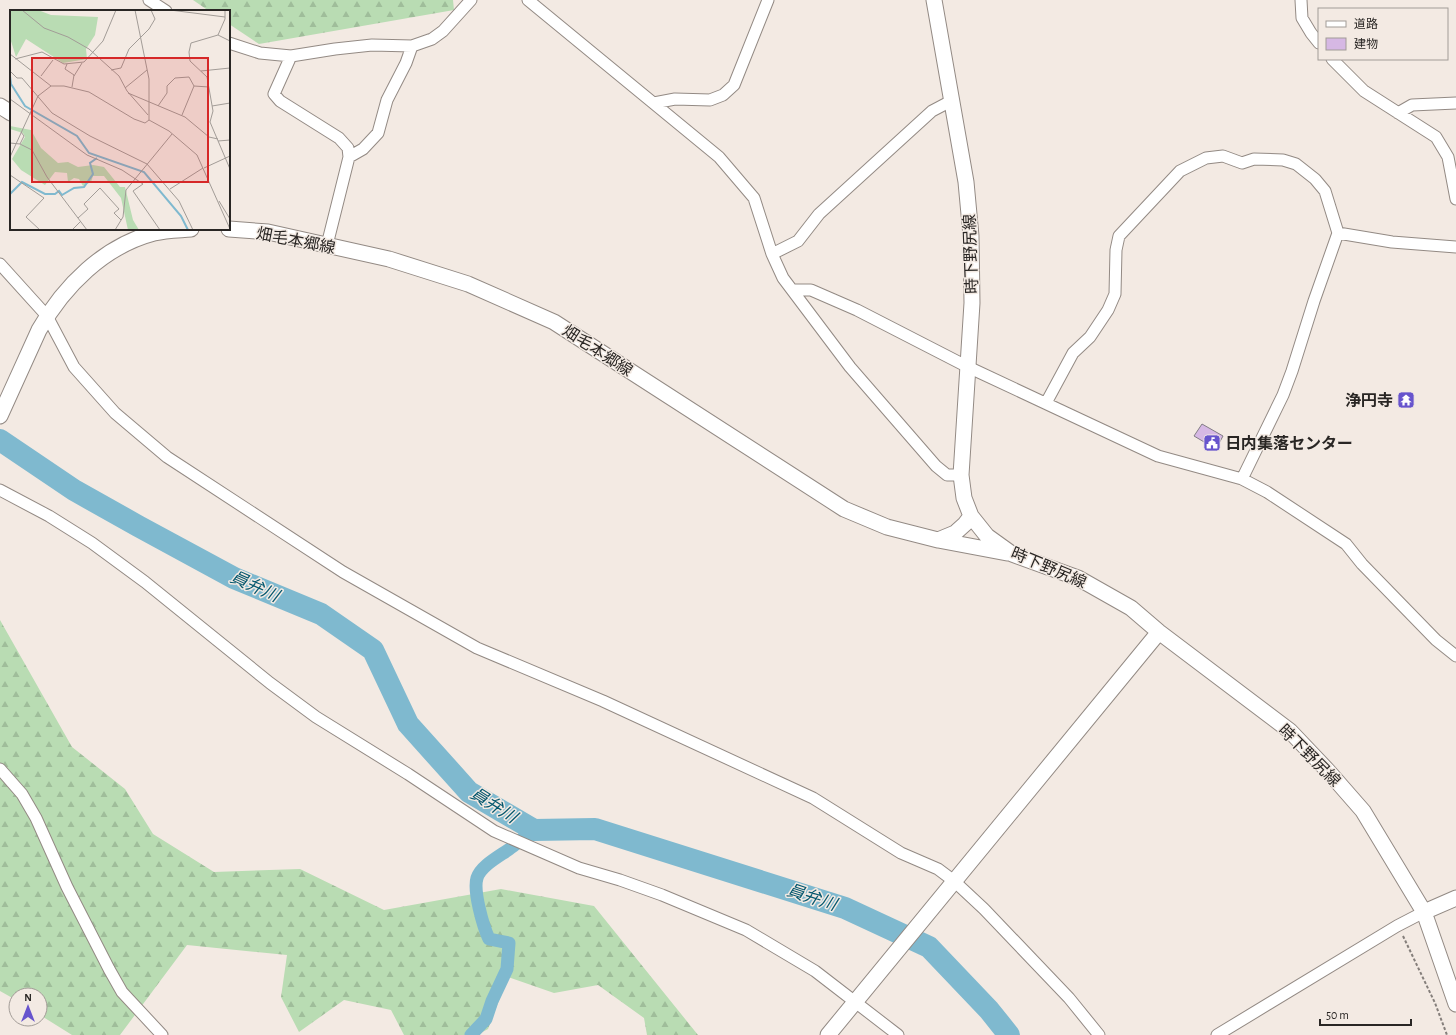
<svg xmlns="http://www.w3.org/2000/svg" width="1456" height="1035" viewBox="0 0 1456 1035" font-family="'Alegreya Sans','Noto Sans JP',sans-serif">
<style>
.forest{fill:url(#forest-firs)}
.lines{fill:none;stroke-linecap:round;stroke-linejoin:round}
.canal{stroke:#7fb9cf;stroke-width:13}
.river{stroke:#7fb9cf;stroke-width:22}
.building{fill:#d6b8e4;stroke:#827d85}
.street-casing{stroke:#938a84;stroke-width:13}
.secondary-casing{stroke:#938a84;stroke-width:17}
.path{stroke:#857f7b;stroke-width:2;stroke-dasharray:3 2;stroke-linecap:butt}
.street{stroke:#fff;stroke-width:11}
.secondary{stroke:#fff;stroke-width:15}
.labels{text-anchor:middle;stroke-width:3;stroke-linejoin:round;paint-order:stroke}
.street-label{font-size:16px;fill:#292624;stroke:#f3eae3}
.poi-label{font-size:16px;font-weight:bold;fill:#292624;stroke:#f3eae3;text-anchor:end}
.water-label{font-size:17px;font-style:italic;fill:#04576e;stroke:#f3eae3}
.inset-river{fill:none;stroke:#7fb9cf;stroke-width:2}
.inset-road{fill:none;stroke:#a29c97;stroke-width:1}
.view{fill:#d62828;fill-opacity:0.15;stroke:#d62828;stroke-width:2}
.inset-edge{fill:none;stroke:#292624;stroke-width:2}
</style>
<defs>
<pattern id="forest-firs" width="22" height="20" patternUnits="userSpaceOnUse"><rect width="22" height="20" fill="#b9dcb3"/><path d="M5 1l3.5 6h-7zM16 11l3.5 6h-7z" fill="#9fbd9a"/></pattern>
</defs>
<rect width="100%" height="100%" fill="#f3eae3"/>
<!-- forest -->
<path class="forest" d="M 193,0 L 453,0 L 454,10 L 259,44 L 229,24 L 229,11 L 209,11 Z
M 0,620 L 72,747 L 125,789 L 153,834 L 214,872 L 300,869 L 384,910 L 501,889 L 594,906 L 698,1035 L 647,1035 L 644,1018 L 598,985 L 554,993 L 508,977 L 488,1029 L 477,1035 L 404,1035 L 391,1010 L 344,1000 L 299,1032 L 281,997 L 287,955 L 187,945 L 120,1035 L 72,1035 L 40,1015 L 40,995 L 16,995 L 16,1000 L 0,991 Z"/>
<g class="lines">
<!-- canal -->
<path class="canal" d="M 471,1035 L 486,1019 L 492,1001 L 507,969 L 509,943 L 489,939 C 483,926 473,891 477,878 C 481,865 502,855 512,847 C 519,842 526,835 534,830"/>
<!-- river -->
<path class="river" d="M 0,440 L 74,490 L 138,526 L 234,578 L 321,614 L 373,650 L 408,724 L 469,792 L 534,830 L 595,829 L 845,908 L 929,947 L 989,1010 L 1009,1035"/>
</g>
<!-- building -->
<path class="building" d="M 1202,424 L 1223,436 L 1216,449 L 1194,436 Z"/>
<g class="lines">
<!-- street casing -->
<g class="street-casing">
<path id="street" d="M 149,0 L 166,11
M 528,0 L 719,157 L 754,198 L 772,254 L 783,278 L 850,367 L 936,466 L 947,475 L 961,475
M 1301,0 L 1302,18 L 1311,33 L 1319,43
M 229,43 L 260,53 L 291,56 L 335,49 L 372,45 L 412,46 L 432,39 L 443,31 L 471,0
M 291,56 L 274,94 L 280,101 L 339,138 L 348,148 L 349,157 L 327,245
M 1332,59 L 1364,91 L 1436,137 L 1448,157 L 1456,199
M 654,103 L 675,99 L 710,100 L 723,95 L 734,85 L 768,0
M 1398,113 L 1412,105 L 1456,103
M 349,157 L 363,149 L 378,133 L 387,100 L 406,63 L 412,46
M 1338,233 L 1392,242 L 1456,247
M 772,254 L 798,241 L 819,214 L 932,111 L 951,101
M 0,264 L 47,316 L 74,367 L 115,413 L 167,457 L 343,572 L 477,648 L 603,701 L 813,798 L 901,853 L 938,869 L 954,881 L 984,909 L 1069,998 L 1099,1035
M 792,290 L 811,290 L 857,310 L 968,367 L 1158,456 L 1242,479 L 1267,492 L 1346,544 L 1362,564 L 1436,640 L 1456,656
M 1046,403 L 1073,353 L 1090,337 L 1108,310 L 1115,294 L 1116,250 L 1119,236 L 1180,171 L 1206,158 L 1223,156 L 1242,163 L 1254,159 L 1283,160 L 1296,164 L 1315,179 L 1325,191 L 1338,233 L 1314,301 L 1292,371 L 1283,395 L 1242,479
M 0,490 L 49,516 L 92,543 L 145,582 L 270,683 L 316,717 L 408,774 L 494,831 L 579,868 L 620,880 L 662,895 L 746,930 L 815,971 L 898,1035
M 0,769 L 22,794 L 36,818 L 67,887 L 109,969 L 122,992 L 162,1035
M 1217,1035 L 1397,926 L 1424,912"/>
</g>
<!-- secondary casing -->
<g class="secondary-casing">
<path id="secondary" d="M 934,0 L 966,182 L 971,236 L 972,303 L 961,475 L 964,498 L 971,516 L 987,536 L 1012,554 L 1078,578 L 1131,608 L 1159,632 L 1290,731 L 1328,771 L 1363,811 L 1424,912 L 1456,1004
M 0,106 L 11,113
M 229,229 L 268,232 L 389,259 L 468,284 L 554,322 L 844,509 L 887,527 L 938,540 L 955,533 L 965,524 L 971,516
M 0,416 L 39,330 C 64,286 104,246 154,233 C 166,230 179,230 191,229
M 938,540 L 1007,553
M 1424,912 L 1456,898
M 828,1035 L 1159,632"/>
</g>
<!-- path -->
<path class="path" d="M 1403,936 L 1435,1003 L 1447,1035"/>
<!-- street -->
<use href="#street" class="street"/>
<!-- secondary -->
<use href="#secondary" class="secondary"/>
</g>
<!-- icons -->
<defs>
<g id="temple-square" transform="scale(0.9)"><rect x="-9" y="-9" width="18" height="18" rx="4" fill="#6754cd" stroke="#f3eae3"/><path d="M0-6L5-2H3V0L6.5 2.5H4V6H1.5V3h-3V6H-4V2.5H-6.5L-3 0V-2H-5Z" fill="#fff"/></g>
<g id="civic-square" transform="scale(0.9)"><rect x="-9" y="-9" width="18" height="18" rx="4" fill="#6754cd" stroke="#f3eae3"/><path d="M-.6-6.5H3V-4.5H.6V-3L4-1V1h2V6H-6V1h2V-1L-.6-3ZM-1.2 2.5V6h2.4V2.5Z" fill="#fff"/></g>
</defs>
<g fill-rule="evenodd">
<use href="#temple-square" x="1406" y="400"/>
<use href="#civic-square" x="1212" y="443"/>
</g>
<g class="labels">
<!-- street labels -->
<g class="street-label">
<text transform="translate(296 240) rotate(11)" y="6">畑毛本郷線</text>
<text transform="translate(970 254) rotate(-92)" y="6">時下野尻線</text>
<text transform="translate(598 350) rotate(33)" y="6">畑毛本郷線</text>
<text transform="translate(1049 567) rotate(23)" y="6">時下野尻線</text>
<text transform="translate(1310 755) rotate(45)" y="6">時下野尻線</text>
</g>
<!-- poi labels -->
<g class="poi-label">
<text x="1393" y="406">浄円寺</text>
<text x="1225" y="449" text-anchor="start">日内集落センター</text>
</g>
<!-- water labels -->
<g class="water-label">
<text transform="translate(255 586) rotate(24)" y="6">員弁川</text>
<text transform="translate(494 805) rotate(32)" y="6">員弁川</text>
<text transform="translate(812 897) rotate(18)" y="6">員弁川</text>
</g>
</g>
<!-- overview -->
<g transform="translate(10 10)">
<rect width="220" height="220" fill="#f3eae3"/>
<path d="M 0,0 L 28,0 L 41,5 L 88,7 L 85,25 L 76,39 L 77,49 L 53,53 L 16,29 L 6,47 L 0,28 ZM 0,116 L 21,120 L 31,138 L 48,153 L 58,152 L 68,157 L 83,155 L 94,157 L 110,177 L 115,177 L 123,210 L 129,220 L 118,220 L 111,188 L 94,166 L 83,166 L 81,172 L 73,176 L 69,169 L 64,168 L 58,172 L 57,163 L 45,162 L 35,175 L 11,160 L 2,149 L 15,127 L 13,123 L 0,119 Z" fill="#b9dcb3"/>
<path class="inset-river" d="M 0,66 L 1,74 L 15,96 L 67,126 L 79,143 L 134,162 L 171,206 L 178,220M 0,184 L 12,172 L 35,184 L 45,184 L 49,181 L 52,185 L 64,178 L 74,177 L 83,164 L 80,153 L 87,148"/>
<path class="inset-road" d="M 12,0 L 34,18 L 58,27 L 79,39 L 109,66 L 117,81 L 138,105M 125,0 L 139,69 L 139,110 L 159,121 L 187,145 L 220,219M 160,0 L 215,7M 215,0 L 215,9 L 208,25 L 181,33 L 179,42 L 180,51 L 197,67 L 203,101 L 200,112 L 220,159M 208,25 L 220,31M 0,44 L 41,76M 5,49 L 32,42 L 54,54 L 74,52 L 93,31 L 106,0M 57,54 L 55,59 L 64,65 L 62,77M 101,60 L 111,58 L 119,39 L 139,19 L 145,9 L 141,0M 0,61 L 7,68 L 12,68 L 42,103 L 80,126 L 137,154 L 169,191 L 183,220M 191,61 L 220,58M 31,66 L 43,50M 64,66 L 72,53M 184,76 L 199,77M 115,78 L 137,60M 118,83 L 175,107 L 199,127 L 208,129M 0,89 L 77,145 L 112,160 L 133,174 L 123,181 L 150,220M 148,96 L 157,83 L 157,76 L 165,68 L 179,67 L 184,76 L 172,105M 202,96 L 220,93M 208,131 L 220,130M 0,133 L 10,134 L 22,140 L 37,167 L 77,220M 10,134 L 14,126 L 11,122M 0,147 L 28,86 L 41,76 L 54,76 L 79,82 L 124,109 L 135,113 L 139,110M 194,158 L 220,146M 0,165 L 34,188 L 16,207 L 30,220M 160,179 L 193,158M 209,191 L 220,209M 68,208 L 78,199 L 74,194 L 90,178 L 109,199 L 104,203 L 111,210M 62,220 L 71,211M 105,220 L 113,207 L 116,180 L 162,124"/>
<path class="view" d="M 22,48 L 198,48 L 198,172 L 22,172 Z"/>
<rect width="220" height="220" class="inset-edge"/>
</g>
<!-- legend -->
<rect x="1318" y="8" width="130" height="52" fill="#f3eae3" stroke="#a29c97"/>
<rect x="1326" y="21" width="20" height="6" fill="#ffffff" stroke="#a29c97"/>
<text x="1354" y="28" font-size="12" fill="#292624">道路</text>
<rect x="1326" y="38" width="20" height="12" fill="#d6b8e4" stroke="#a29c97"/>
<text x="1354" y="48" font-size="12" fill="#292624">建物</text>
<!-- north arrow -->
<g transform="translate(28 1007)"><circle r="19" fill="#f3eae3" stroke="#a29c97"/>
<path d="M0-3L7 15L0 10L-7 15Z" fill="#6754cd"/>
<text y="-6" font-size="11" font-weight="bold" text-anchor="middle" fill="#292624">N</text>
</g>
<!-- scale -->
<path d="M1320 1019v6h91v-6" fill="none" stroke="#292624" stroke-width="2"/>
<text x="1326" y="1019" font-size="12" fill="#292624" stroke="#f3eae3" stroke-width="3" paint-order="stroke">50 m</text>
</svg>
